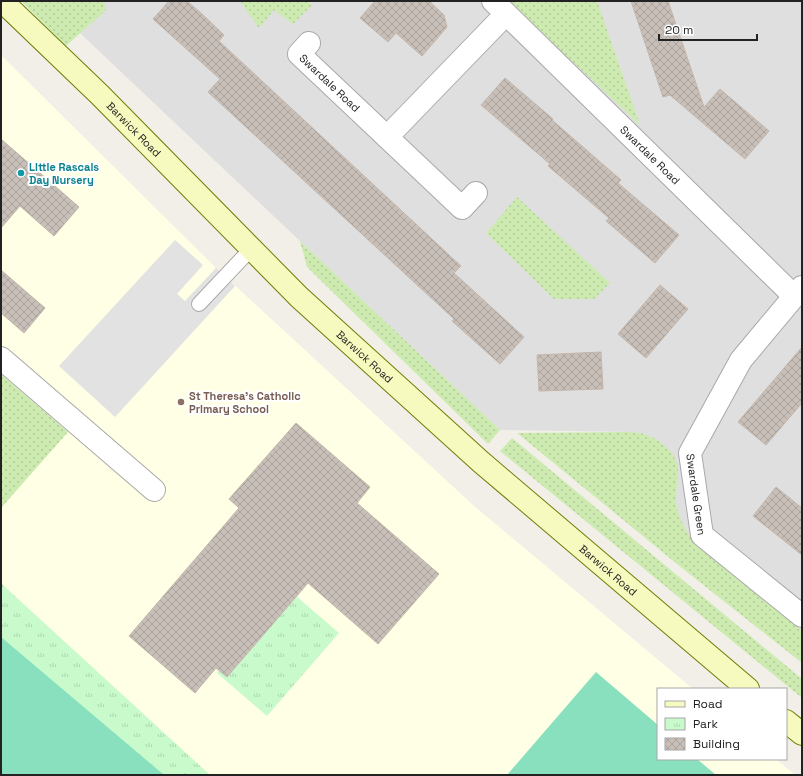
<svg xmlns="http://www.w3.org/2000/svg" width="803" height="776" viewBox="0 0 803 776" font-family="'Space Grotesk',sans-serif">
<style>
.residential{fill:#e0dfdf}
.education{fill:#ffffe5}
.grass{fill:url(#grass-dots)}
.park{fill:url(#park-tufts)}
.pitch{fill:#88e0be}
.parking{fill:#e2e2e2}
.building{fill:url(#building-cross-hatch);stroke:#c4b6ab}
.lines{fill:none;stroke-linecap:round;stroke-linejoin:round}
.lane-casing{stroke:#a9a9a9;stroke-width:16}
.street-casing{stroke:#a9a9a9;stroke-width:24}
.secondary-casing{stroke:#707d05;stroke-width:24}
.lane{stroke:#fff;stroke-width:14}
.street{stroke:#fff;stroke-width:22}
.secondary{stroke:#f7fabf;stroke-width:22}
.culture-dot{fill:#0f9aa8;stroke:#fff;stroke-width:1.5}
.education-dot{fill:#8d6e63;stroke:#fff;stroke-width:1.5}
.labels{text-anchor:middle;stroke-width:4;stroke-linejoin:round;paint-order:stroke}
.street-label{font-size:11px;fill:#222;stroke:#fff}
.culture-label{font-size:11px;font-weight:bold;fill:#0d838f;stroke:#fff;text-anchor:start}
.education-label{font-size:11px;font-weight:bold;fill:#785e54;stroke:#fff;text-anchor:start}
</style>
<defs>
<pattern id="grass-dots" width="8" height="8" patternUnits="userSpaceOnUse"><rect width="8" height="8" fill="#cdebb0"/><path d="M2 2h.1M6 6h.1" fill="none" stroke="#b0c997" stroke-width="1.8" stroke-linecap="round"/></pattern>
<pattern id="park-tufts" width="24" height="20" patternUnits="userSpaceOnUse"><rect width="24" height="20" fill="#c8facc"/><path d="M3 7l-1-3M5 7V3M7 7l1-3M15 17l-1-3M17 17v-4M19 17l1-3" fill="none" stroke="#acd6af"/></pattern>
<pattern id="building-cross-hatch" width="8" height="8" patternUnits="userSpaceOnUse"><rect width="8" height="8" fill="#c7bfb8"/><path d="M0 0l8 8M0 8l8-8" fill="none" stroke="#aba49e"/></pattern>
</defs>
<rect width="100%" height="100%" fill="#f2efe9"/>
<!-- residential -->
<path class="residential" d="M 46,1 L 802,1 L 802,647 L 681,543 L 631,432 L 500,430 Z"/>
<!-- education -->
<path class="education" d="M 1,55 L 216,268 L 473,505 L 693,689 L 658,689 L 658,759 L 776,759 L 795,775 L 1,775 Z"/>
<!-- grass -->
<path class="grass" d="M 21,1 L 104,1 L 106,10 L 66,46 Z
M 240,1 L 307,1 L 312,5 L 293,24 L 274,10 L 259,28 Z
M 508,1 L 597,1 L 640,125 Z
M 517,197 L 610,283 L 594,299 L 554,299 L 486,233 Z
M 300,241 L 500,430 L 488,444 L 307,267 Z
M 1,374 L 68,432 L 1,508 Z
M 631,432 C 637,433 644,433 649,436 C 662,441 677,454 678,469 C 678,479 676,490 676,500 C 677,518 688,535 699,548 L 802,631 L 802,663 L 682,568 L 517,433 Z
M 512,438 L 802,679 L 802,698 L 500,451 Z"/>
<!-- park -->
<path class="park" d="M 1,583 L 5,587 L 210,775 L 1,775 Z
M 289,590 L 339,633 L 267,716 L 217,673 Z"/>
<!-- pitch -->
<path class="pitch" d="M 1,637 L 164,775 L 1,775 Z
M 596,672 L 658,725 L 658,759 L 697,759 L 716,775 L 507,775 Z"/>
<!-- parking -->
<path class="parking" d="M 175,240 L 203,265 L 177,294 L 185,301 L 216,268 L 235,286 L 115,417 L 59,366 Z"/>
<!-- building -->
<path class="building" d="M 169,1 L 187,1 L 202,14 L 224,35 L 219,41 L 461,266 L 454,273 L 524,337 L 500,364 L 452,321 L 454,319 L 208,92 L 220,79 L 153,19 Z
M 375,1 L 429,1 L 444,15 L 447,27 L 422,56 L 396,33 L 388,42 L 360,18 Z
M 631,1 L 668,1 L 704,107 L 720,89 L 769,131 L 745,159 L 670,95 L 663,97 Z
M 505,78 L 553,119 L 552,120 L 621,180 L 618,183 L 679,235 L 655,263 L 606,221 L 609,218 L 548,166 L 550,164 L 481,105 Z
M 1,139 L 79,207 L 54,236 L 20,206 L 1,228 Z
M 1,270 L 45,308 L 24,333 L 1,313 Z
M 660,285 L 688,309 L 646,358 L 618,334 Z
M 802,347 L 802,403 L 766,445 L 738,422 Z
M 601,352 L 603,389 L 539,391 L 537,355 Z
M 296,423 L 370,487 L 357,503 L 439,574 L 378,644 L 308,583 L 227,677 L 216,668 L 195,693 L 129,636 L 239,508 L 229,499 Z
M 776,487 L 802,508 L 802,555 L 753,516 Z"/>
<g class="lines">
<!-- lane casing -->
<g class="lane-casing">
<path id="lane" d="M 199,304 L 251,249"/>
</g>
<!-- street casing -->
<g class="street-casing">
<g id="street">
<path id="s1" d="M 493,1 L 794,296"/>
<path id="s2" d="M 309,43 L 299,54 L 462,208 L 476,193"/>
<path d="M 387,137 L 506,14"/>
<path id="s3" d="M 802,287 L 741,360 L 690,453 L 702,535 L 802,616"/>
<path d="M 1,358 L 154,490"/>
</g>
</g>
<!-- secondary casing -->
<g class="secondary-casing">
<g id="secondary">
<path id="s4" d="M 2,1 L 100,95 L 299,297 L 481,462 L 748,689"/>
<path d="M 786,721 L 802,734"/>
</g>
</g>
<!-- lane -->
<use href="#lane" class="lane"/>
<!-- street -->
<use href="#street" class="street"/>
<!-- secondary -->
<use href="#secondary" class="secondary"/>
</g>
<!-- markers -->
<circle class="culture-dot" cx="21" cy="173" r="4"/>
<circle class="education-dot" cx="181" cy="402" r="4"/>
<g class="labels">
<!-- street labels -->
<g class="street-label">
<text dy="4" stroke="none"><textPath href="#s2" startOffset="57">Swardale Road</textPath></text>
<text dy="4" stroke="none"><textPath href="#s4" startOffset="184">Barwick Road</textPath></text>
<text dy="4" stroke="none"><textPath href="#s1" startOffset="220">Swardale Road</textPath></text>
<text dy="4" stroke="none"><textPath href="#s4" startOffset="508">Barwick Road</textPath></text>
<text dy="4" stroke="none"><textPath href="#s3" startOffset="243">Swardale Green</textPath></text>
<text dy="4" stroke="none"><textPath href="#s4" startOffset="832">Barwick Road</textPath></text>
</g>
<!-- culture labels -->
<g class="culture-label">
<text x="29" y="171">Little Rascals<tspan x="29" dy="13">Day Nursery</tspan></text>
</g>
<!-- education labels -->
<g class="education-label">
<text x="189" y="400">St Theresa's Catholic<tspan x="189" dy="13">Primary School</tspan></text>
</g>
</g>
<!-- border -->
<rect width="803" height="776" fill="none" stroke="#222222" stroke-width="4"/>
<!-- legend -->
<rect x="657" y="688" width="130" height="72" fill="#ffffff" stroke="#a7a7a7"/>
<rect x="665" y="701" width="20" height="6" fill="#f7fabf" stroke="#a7a7a7"/>
<text x="693" y="708" font-size="12" fill="#222222">Road</text>
<rect x="665" y="718" width="20" height="12" fill="url(#park-tufts)" stroke="#a7a7a7"/>
<text x="693" y="728" font-size="12" fill="#222222">Park</text>
<rect x="665" y="738" width="20" height="12" fill="url(#building-cross-hatch)" stroke="#a7a7a7"/>
<text x="693" y="748" font-size="12" fill="#222222">Building</text>
<!-- scale -->
<path d="M659 34v6h98v-6" fill="none" stroke="#222222" stroke-width="2"/>
<text x="665" y="34" font-size="12" fill="#222222" stroke="#ffffff" stroke-width="3" paint-order="stroke">20 m</text>
</svg>
